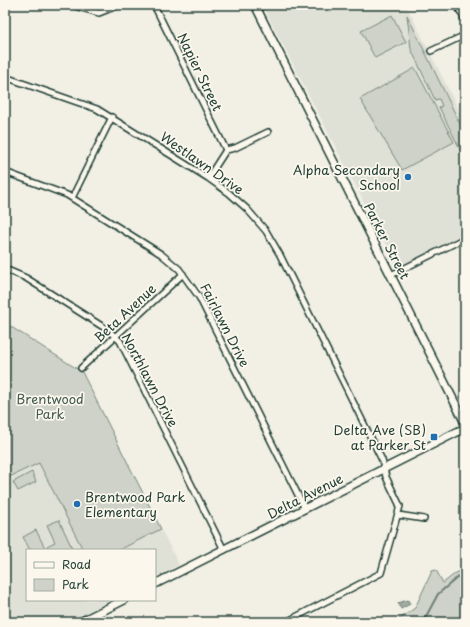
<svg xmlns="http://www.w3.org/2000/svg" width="470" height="627" viewBox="0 0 470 627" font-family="'Playpen Sans',sans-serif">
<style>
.built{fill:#e0e1d6}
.green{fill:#cfd2c8;stroke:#77887e}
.water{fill:#a2aba1;stroke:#6e7f75}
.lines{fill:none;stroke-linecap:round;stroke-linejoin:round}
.stream{stroke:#6e7f75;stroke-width:2}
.street-casing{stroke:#1f3d34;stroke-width:8}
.secondary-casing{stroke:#1f3d34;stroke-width:10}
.street{stroke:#fbf7ec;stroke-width:5}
.secondary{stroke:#fbf7ec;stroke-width:7}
.poi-dot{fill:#1f6fb2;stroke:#fbf7ec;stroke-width:1.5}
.labels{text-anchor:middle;stroke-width:3.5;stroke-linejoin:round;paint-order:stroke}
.street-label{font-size:13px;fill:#1f3d34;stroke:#fbf7ec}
.poi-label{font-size:13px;fill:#1f3d34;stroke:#fbf7ec;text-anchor:end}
.park-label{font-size:13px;fill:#425b52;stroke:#fbf7ec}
</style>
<rect width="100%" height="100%" fill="#f2f0e5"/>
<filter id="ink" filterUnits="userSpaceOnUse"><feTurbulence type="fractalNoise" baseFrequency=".025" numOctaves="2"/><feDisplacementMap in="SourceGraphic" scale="8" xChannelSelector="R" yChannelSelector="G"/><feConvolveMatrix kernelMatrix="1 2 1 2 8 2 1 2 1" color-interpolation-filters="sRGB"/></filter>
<g filter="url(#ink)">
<!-- built -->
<path class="built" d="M 262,5 L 406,5 L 465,122 L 465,233 L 398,268 Z
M 110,427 L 179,565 L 155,578 L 155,550 L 27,550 L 27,600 L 111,600 L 68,622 L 9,622 L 5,615 L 5,479 Z
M 105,615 L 109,622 L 91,622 Z"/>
<!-- green -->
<path class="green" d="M 392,15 L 406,42 L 375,58 L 361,31 Z
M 407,15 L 465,134 L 465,159 L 439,107 L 442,106 L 439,99 L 435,100 L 411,49 Z
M 415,68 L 454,142 L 402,170 L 360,99 Z
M 5,323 L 82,372 L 161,529 L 119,550 L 83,550 L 39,463 L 5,479 Z
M 32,472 L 36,482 L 18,491 L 13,482 Z
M 59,520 L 73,550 L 49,550 L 47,546 L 55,542 L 47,525 Z
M 36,530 L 46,550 L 30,550 L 23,537 Z
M 465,566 L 465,622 L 395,622 L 415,608 L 432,571 L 436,570 L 443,583 Z"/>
<!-- water -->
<path class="water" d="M 408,600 L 410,604 L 401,609 L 398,603 Z"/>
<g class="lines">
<!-- stream -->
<path class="stream" d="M 423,622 L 438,594 L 465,571"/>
<!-- street casing -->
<g class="street-casing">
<path id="street" d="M 71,5 L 99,13 L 119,5
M 154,5 L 226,150
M 457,5 L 465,20
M 431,51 L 465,35
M 5,77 L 97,109 L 208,178 L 229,193 L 247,209 L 266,231 L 280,255 L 382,460 L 386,477 L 400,506 L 381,573 L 286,622
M 5,172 L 67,195 L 161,254 L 179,269 L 199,297 L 305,509
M 208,178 L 226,150 L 235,148 L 268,132
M 72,198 L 112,117
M 5,269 L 26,278 L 108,330 L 120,341 L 224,550
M 391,275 L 465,238
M 81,368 L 183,274
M 398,515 L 424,519"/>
</g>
<!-- secondary casing -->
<g class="secondary-casing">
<path id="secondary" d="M 255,5 L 465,423
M 155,584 L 465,428
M 80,622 L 124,600"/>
</g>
<!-- street -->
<use href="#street" class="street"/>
<!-- secondary -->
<use href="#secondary" class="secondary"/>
</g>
</g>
<!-- markers -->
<g class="poi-dot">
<circle cx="408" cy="177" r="4"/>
<rect x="430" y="433" width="8" height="8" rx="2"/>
<circle cx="77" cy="504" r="4"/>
</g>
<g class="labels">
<!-- street labels -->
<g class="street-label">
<text transform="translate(200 72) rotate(64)" y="5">Napier Street</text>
<text transform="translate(202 163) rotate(35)" y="5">Westlawn Drive</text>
<text transform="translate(387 241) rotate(63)" y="5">Parker Street</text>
<text transform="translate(125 313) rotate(-43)" y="5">Beta Avenue</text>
<text transform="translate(225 325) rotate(63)" y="5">Fairlawn Drive</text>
<text transform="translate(150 380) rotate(62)" y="5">Northlawn Drive</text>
<text transform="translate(305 496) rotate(-27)" y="5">Delta Avenue</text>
</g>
<!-- poi labels -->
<g class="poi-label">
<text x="400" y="175">Alpha Secondary<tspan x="400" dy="15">School</tspan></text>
<text x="426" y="435">Delta Ave (SB)<tspan x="426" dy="15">at Parker St</tspan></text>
<text x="85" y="502" text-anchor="start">Brentwood Park<tspan x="85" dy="15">Elementary</tspan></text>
</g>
<!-- park labels -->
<g class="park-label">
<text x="50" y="404">Brentwood<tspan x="50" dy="15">Park</tspan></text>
</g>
</g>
<!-- margin -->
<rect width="470" height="627" fill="none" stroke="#fbf7ec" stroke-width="20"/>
<rect x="10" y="10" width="450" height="607" fill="none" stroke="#1f3d34" stroke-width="1.5" filter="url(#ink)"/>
<!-- legend -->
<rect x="26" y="549" width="130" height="52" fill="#fbf7ec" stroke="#a3ada2"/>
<rect x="34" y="562" width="20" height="6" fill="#fbf7ec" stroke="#a3ada2"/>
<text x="62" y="569" font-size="12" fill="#1f3d34">Road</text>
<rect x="34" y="579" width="20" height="12" fill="#cfd2c8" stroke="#a3ada2"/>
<text x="62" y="589" font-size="12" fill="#1f3d34">Park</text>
</svg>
